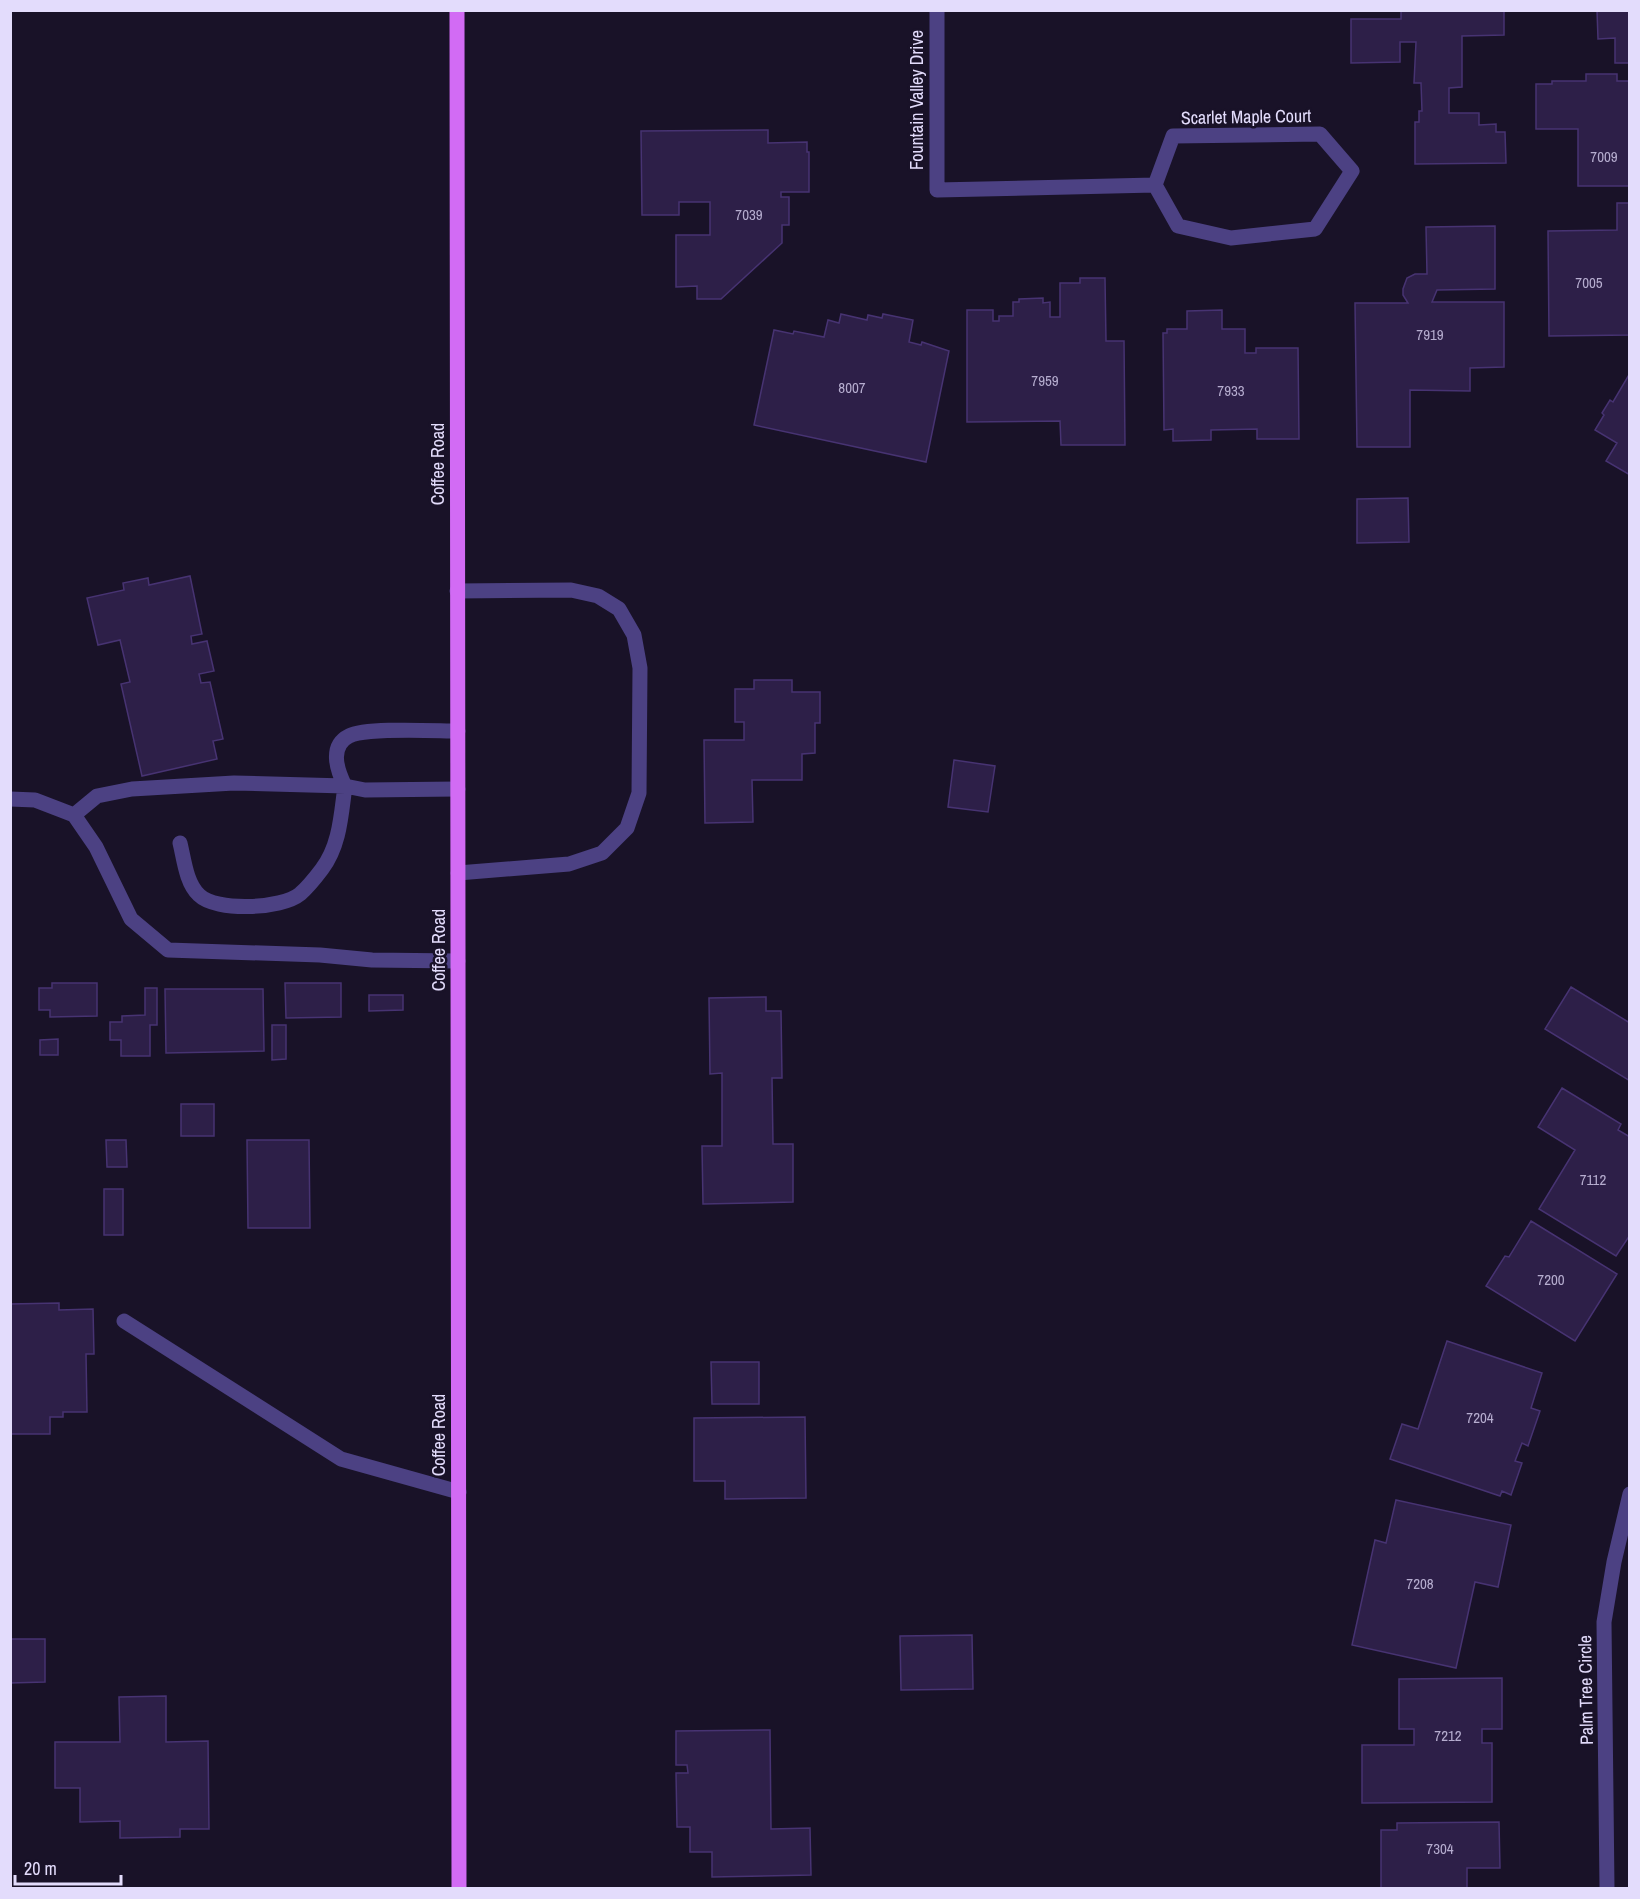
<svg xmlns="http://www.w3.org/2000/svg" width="1640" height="1899" viewBox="0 0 1640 1899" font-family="'Archivo Narrow',sans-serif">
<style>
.building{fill:#2d1f48;stroke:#473372;stroke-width:1.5}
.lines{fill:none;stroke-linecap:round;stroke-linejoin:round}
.minor{stroke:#4c4183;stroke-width:15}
.major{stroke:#d26bf4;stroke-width:15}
.labels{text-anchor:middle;stroke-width:5;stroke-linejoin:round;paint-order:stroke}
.number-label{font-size:15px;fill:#b6adcf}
.street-label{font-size:18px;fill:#e3dcfc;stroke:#191228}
</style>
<rect width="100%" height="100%" fill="#191228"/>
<!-- building -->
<path class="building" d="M 1401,10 L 1504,10 L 1504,35 L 1462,36 L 1462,87 L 1449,88 L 1449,113 L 1479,113 L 1479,125 L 1496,124 L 1496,132 L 1505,132 L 1506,163 L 1415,164 L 1415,122 L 1419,122 L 1419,111 L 1422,111 L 1421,83 L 1414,83 L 1416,42 L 1400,42 L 1400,62 L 1351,63 L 1351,19 L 1401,19 Z
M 1597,10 L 1630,10 L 1630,63 L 1615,63 L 1615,38 L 1598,39 Z
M 1586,74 L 1617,74 L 1617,81 L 1630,81 L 1630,186 L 1578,186 L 1578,129 L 1536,129 L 1536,84 L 1552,84 L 1552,81 L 1586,81 Z
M 768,130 L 768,143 L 807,142 L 807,152 L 809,152 L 809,192 L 781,192 L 781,197 L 789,197 L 789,225 L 782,225 L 782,243 L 721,299 L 697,299 L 697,286 L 676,287 L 676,235 L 710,235 L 710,202 L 679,202 L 679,215 L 642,215 L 641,131 Z
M 1617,203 L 1630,203 L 1630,335 L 1549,336 L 1548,231 L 1617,230 Z
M 1495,226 L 1495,289 L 1437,290 L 1432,302 L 1504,302 L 1504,367 L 1470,368 L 1470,391 L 1410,390 L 1410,447 L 1357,447 L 1355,303 L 1408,303 L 1403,295 L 1403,289 L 1407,278 L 1415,274 L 1427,274 L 1426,227 Z
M 1080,278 L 1105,278 L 1106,341 L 1124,341 L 1125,445 L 1061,445 L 1060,421 L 967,422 L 967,310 L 993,310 L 993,321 L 999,321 L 999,316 L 1013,316 L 1013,302 L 1019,302 L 1019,299 L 1043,298 L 1043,303 L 1050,302 L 1050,317 L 1060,317 L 1060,283 L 1080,283 Z
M 1222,310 L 1222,329 L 1245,329 L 1245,353 L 1256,353 L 1256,348 L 1298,348 L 1299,439 L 1257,439 L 1257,429 L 1211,430 L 1211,440 L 1173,441 L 1173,429 L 1164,430 L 1163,333 L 1167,333 L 1167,329 L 1187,329 L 1187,311 Z
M 841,314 L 867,320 L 868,315 L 882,318 L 883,314 L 913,320 L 909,342 L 921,345 L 922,342 L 949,351 L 926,462 L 754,425 L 774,330 L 793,334 L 794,331 L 824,337 L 828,320 L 839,323 Z
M 1630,373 L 1630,475 L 1606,461 L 1617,443 L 1595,430 L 1604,415 L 1602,413 L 1610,400 L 1613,402 Z
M 1408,498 L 1409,542 L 1357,543 L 1357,499 Z
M 190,576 L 202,634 L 191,636 L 192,644 L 207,641 L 214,671 L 199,674 L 201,683 L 210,682 L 223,739 L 213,741 L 217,759 L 142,776 L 121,684 L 130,682 L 120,640 L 98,645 L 87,598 L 124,590 L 123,583 L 148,578 L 149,585 Z
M 754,680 L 792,680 L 792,692 L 820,692 L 820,723 L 815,723 L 815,753 L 802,754 L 802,780 L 752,780 L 753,822 L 705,823 L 704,740 L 744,740 L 744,722 L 735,722 L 735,689 L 754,689 Z
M 954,760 L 995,766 L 988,812 L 948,807 Z
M 52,983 L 97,983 L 97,1016 L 50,1017 L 50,1010 L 39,1010 L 39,988 L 52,988 Z
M 285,983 L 341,983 L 341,1017 L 286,1018 Z
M 1571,987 L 1630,1023 L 1630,1081 L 1545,1029 Z
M 145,988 L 157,988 L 157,1025 L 150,1025 L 150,1056 L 121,1056 L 121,1040 L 110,1040 L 110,1022 L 122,1022 L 122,1016 L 145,1015 Z
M 165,989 L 263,989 L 264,1051 L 166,1053 Z
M 369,995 L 403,995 L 403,1010 L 369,1011 Z
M 766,997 L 766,1011 L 781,1011 L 782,1078 L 772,1078 L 773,1144 L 793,1144 L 793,1202 L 703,1204 L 702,1146 L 722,1146 L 722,1073 L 710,1074 L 709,998 Z
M 272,1025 L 286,1025 L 286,1059 L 272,1060 Z
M 58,1039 L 58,1055 L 40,1055 L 40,1040 Z
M 1562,1088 L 1621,1124 L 1618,1130 L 1630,1137 L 1630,1235 L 1616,1256 L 1539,1209 L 1575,1150 L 1538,1127 Z
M 181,1104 L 214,1104 L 214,1136 L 181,1136 Z
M 106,1140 L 126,1140 L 127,1167 L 107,1167 Z
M 247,1140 L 309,1140 L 310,1228 L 248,1228 Z
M 104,1189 L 123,1189 L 123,1235 L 104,1235 Z
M 1531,1221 L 1617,1274 L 1575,1341 L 1486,1286 L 1505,1256 L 1509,1257 Z
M 59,1303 L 59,1310 L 93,1309 L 94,1354 L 86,1354 L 87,1412 L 63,1412 L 63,1417 L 50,1417 L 50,1434 L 10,1434 L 10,1304 Z
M 1447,1341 L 1542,1373 L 1531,1408 L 1540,1411 L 1528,1446 L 1522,1443 L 1515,1461 L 1522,1463 L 1511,1495 L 1502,1491 L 1500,1496 L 1390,1459 L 1402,1424 L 1418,1429 Z
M 711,1362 L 759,1362 L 759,1404 L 712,1404 Z
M 805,1417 L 806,1498 L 725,1499 L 725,1481 L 694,1481 L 694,1418 Z
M 1396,1500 L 1511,1525 L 1498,1587 L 1475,1582 L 1456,1668 L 1352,1645 L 1375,1540 L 1386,1543 Z
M 972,1635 L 973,1689 L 901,1690 L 900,1636 Z
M 10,1639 L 45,1639 L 45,1682 L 10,1683 Z
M 1502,1678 L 1502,1729 L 1482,1729 L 1482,1743 L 1492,1743 L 1492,1802 L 1362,1803 L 1362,1745 L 1414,1745 L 1414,1729 L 1399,1729 L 1399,1679 Z
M 166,1696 L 166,1742 L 208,1741 L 209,1829 L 180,1829 L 180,1837 L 120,1838 L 120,1821 L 80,1822 L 80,1788 L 55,1788 L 55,1742 L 120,1742 L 119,1697 Z
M 770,1730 L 771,1829 L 810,1828 L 811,1875 L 712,1877 L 712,1852 L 690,1852 L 690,1827 L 677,1827 L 676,1773 L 688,1773 L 687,1765 L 676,1765 L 676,1731 Z
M 1499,1822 L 1500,1868 L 1467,1868 L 1467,1888 L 1381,1888 L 1381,1830 L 1397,1830 L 1397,1823 Z"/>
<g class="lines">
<!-- minor -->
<path class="minor" d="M 937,10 L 937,190 L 1155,185 L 1173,136 L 1320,134 L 1352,171 L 1315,229 L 1231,238 L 1178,226 L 1155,185
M 457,591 L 571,590 L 598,596 L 619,609 L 634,635 L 640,668 L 639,793 L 627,828 L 602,853 L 569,864 L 458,873
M 458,731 C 436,731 366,727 349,736 C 329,746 337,770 345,786 L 365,790 L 458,789
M 10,799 L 35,800 L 74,815 L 96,847 L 131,919 L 168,950 L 320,955 L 372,960 L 458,961
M 74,815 L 97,796 L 132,789 L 234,783 L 345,786 C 341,815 340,845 322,869 C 316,877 308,887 300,894 C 282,909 216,912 199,895 C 186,883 184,859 180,843
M 124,1321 L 341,1459 L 459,1492
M 1607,1888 L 1604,1622 L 1614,1562 L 1630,1494"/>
<!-- major -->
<path class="major" d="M 457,10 L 459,1888"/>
</g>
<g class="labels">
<!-- number labels -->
<g class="number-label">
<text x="1604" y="162">7009</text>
<text x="749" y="220">7039</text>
<text x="1589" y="288">7005</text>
<text x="1430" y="340">7919</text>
<text x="1045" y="386">7959</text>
<text x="852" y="393">8007</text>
<text x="1231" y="396">7933</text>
<text x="1593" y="1185">7112</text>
<text x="1551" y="1285">7200</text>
<text x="1480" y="1423">7204</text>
<text x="1420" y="1589">7208</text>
<text x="1448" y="1741">7212</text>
<text x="1440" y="1854">7304</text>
</g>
<!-- street labels -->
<g class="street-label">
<text transform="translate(917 100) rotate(-90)" y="6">Fountain Valley Drive</text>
<text transform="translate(1246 117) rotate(-1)" y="6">Scarlet Maple Court</text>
<text transform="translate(438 464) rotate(-90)" y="6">Coffee Road</text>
<text transform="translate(439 950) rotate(-90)" y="6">Coffee Road</text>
<text transform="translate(439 1435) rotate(-90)" y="6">Coffee Road</text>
<text transform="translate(1586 1690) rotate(-91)" y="6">Palm Tree Circle</text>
</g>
</g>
<!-- border -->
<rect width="1640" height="1899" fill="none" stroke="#e3dcfc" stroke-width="24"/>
<!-- scale -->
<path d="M15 1875v9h106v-9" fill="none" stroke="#e3dcfc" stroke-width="3"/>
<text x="24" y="1875" font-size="18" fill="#e3dcfc" stroke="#191228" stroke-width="4.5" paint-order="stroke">20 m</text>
</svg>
